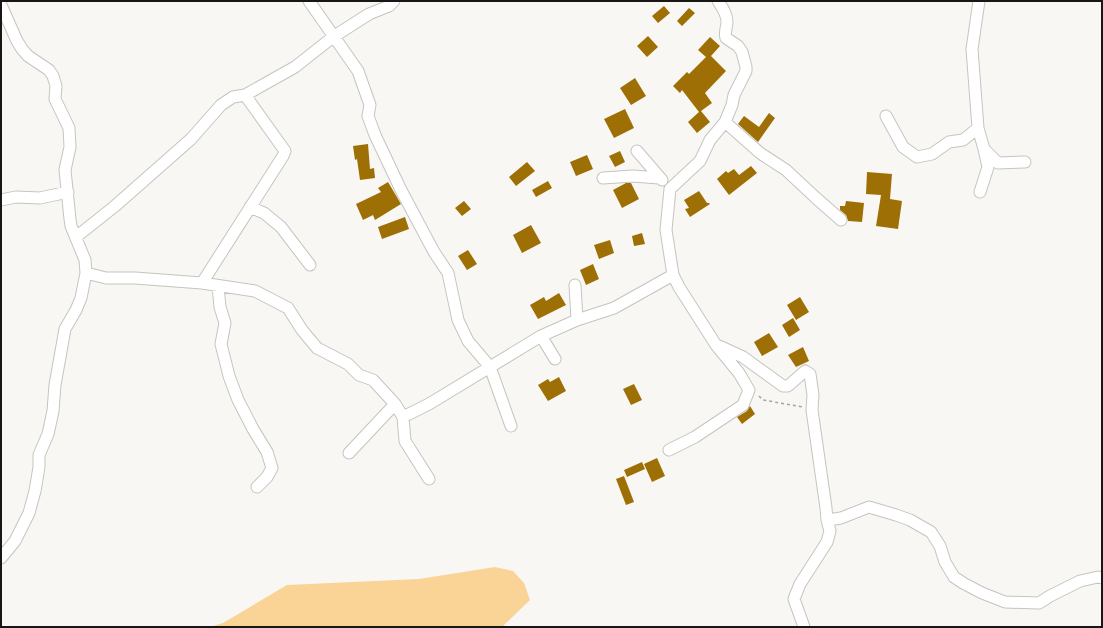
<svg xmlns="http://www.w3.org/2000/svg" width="1103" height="628" viewBox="0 0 1103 628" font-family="'Noto Sans',sans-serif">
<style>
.green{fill:#fad497}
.building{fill:#9d6f04}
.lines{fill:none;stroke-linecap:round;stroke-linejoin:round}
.street-casing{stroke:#c6c4c0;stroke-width:13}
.path{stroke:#a6a4a2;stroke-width:1.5;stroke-dasharray:3 3;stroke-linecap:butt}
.street{stroke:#fff;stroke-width:11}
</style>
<rect width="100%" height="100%" fill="#f9f7f3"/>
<!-- green -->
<path class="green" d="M 495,567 L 513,571 L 524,583 L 530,600 L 504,625 L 504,627 L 210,627 L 223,623 L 287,585 L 419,579 Z"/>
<!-- building -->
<path class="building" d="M 664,6 L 670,13 L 658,23 L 652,16 Z
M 689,8 L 695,13 L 682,26 L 677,21 Z
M 648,36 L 658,47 L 647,57 L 637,46 Z
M 710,37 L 720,46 L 711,56 L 726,71 L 705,93 L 712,103 L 701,111 L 710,122 L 697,133 L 688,122 L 699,112 L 682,90 L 680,93 L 673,86 L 687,72 L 689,74 L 706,57 L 698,50 Z
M 635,78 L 646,96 L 631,105 L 620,88 Z
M 625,109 L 634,128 L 614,138 L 604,119 Z
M 769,113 L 775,118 L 758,142 L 738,124 L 744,116 L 759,127 Z
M 368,144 L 370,169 L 374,168 L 375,178 L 360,180 L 357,159 L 355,160 L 353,146 Z
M 620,151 L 625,162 L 615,167 L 609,156 Z
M 587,155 L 593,169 L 576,176 L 570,162 Z
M 527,162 L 535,171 L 516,186 L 509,177 Z
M 751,166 L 757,173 L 729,195 L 717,179 L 726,171 L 728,173 L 734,169 L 739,175 Z
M 867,172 L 892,174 L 890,199 L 902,201 L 898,229 L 876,226 L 881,195 L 866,194 Z
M 548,181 L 552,188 L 536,197 L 532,190 Z
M 388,182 L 401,204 L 375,220 L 373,215 L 363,220 L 356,204 L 381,192 L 378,188 Z
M 626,183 L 631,183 L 639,199 L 622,208 L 613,190 Z
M 699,191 L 707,203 L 709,203 L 710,204 L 690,217 L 685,209 L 689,208 L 684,200 Z
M 464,201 L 471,209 L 462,216 L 455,208 Z
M 846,201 L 864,203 L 862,222 L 848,221 L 846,215 L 840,210 L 840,206 L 845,206 Z
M 405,217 L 409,229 L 382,239 L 378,227 Z
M 531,225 L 541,243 L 522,253 L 513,235 Z
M 642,233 L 645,244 L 634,246 L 632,236 Z
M 610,240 L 614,253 L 599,259 L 594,245 Z
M 468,250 L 477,264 L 467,270 L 458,256 Z
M 593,264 L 599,279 L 586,285 L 580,270 Z
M 559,293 L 566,305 L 538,319 L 530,305 L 544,297 L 546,301 Z
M 800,297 L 809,312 L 796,320 L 787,305 Z
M 793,318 L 800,330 L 789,337 L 782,325 Z
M 769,333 L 778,347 L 762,356 L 754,342 Z
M 803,347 L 809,361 L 796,367 L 788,355 Z
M 559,377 L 566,391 L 548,401 L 538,385 L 548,379 L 550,382 Z
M 634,384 L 642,400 L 631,405 L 623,389 Z
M 750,406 L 755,414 L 742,424 L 737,417 L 747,411 Z
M 657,458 L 665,476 L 652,482 L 644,464 Z
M 642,462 L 645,469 L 627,477 L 624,470 Z
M 624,476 L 634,502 L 626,505 L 616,479 Z"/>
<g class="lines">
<!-- street casing -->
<g class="street-casing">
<path id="street" d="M 309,1 L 358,71 L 370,105 L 368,116 L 375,135 L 401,190 L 434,252 L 448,273 L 458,320 L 468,341 L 490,367 L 511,426
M 979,1 L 972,49 L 978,128 L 984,149 L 998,163 L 1025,162
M 1,5 L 17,41 L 22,49 L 28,56 L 49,70 L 53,76 L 56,86 L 55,99 L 69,128 L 70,147 L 65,170 L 70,219 L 71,226 L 85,260 L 86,273 L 81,298 L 76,310 L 65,329 L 55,385 L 53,411 L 48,434 L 39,455 L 39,467 L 35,491 L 29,513 L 15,541 L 1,558
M 886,116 L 903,147 L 917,157 L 932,154 L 949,142 L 963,140 L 978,128
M 725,122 L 760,153 L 786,170 L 816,198 L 841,220
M 637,151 L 662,180
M 603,178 L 633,176 L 659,178
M 980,192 L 988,167 L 984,149
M 1,200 L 16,197 L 40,198 L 68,192
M 250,207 L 264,213 L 281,227 L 310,265
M 76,237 L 115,206 L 191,139 L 221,105 L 233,97 L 245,95 L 295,67 L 333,37 L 369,14 L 389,6 L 394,1
M 86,273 L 106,278 L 135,278 L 202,283 L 255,291 L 288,308 L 302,330 L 317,348 L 348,364 L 359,375 L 373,380 L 395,404 L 403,417 L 405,441 L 429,479
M 202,283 L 283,156 L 285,151 L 245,95
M 575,285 L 577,320
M 218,286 L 220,307 L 225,323 L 221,344 L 229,376 L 238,400 L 253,429 L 267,452 L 272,468 L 267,477 L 257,487
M 541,336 L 555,359
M 719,346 L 743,357 L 783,386 L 788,386 L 805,371 L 810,374 L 813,395 L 812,410 L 826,508 L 827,520 L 830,531 L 827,542 L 800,584 L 794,599 L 804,627
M 403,417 L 429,404 L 541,336 L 577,320 L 614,308 L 673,275
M 669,450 L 695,437 L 743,405 L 749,390 L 739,373 L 716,345 L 679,287 L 673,275 L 666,230 L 670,189 L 700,161 L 710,140 L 725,122 L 732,105 L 734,95 L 746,71 L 746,67 L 742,52 L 738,46 L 726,38 C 724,32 727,28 727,22 C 727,14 722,7 718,1
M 349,453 L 395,404
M 827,520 L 841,518 L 869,507 L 896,515 L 910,520 L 931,532 L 940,546 L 945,562 L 954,577 L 963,583 L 982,593 L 1005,602 L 1039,603 L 1050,596 L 1080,581 L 1098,577 L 1102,578"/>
</g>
<!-- path -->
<path class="path" d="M 759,396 L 763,400 L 803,407"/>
<!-- street -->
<use href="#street" class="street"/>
</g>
<!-- border -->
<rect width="1103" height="628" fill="none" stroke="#181716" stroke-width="4"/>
</svg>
